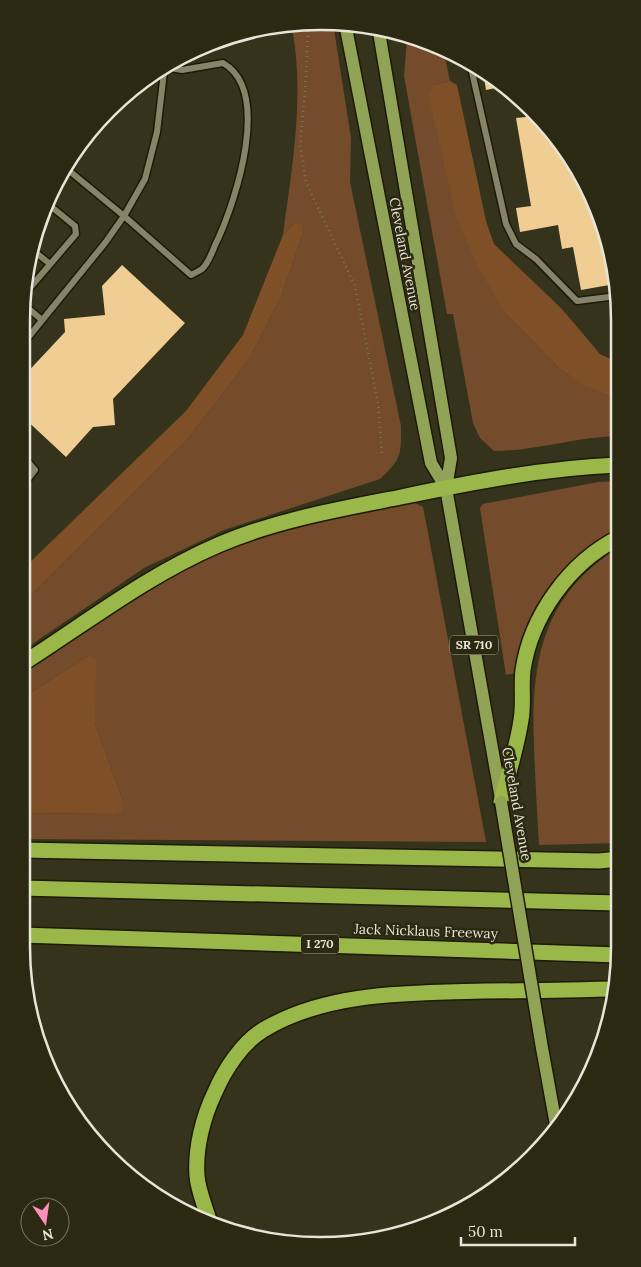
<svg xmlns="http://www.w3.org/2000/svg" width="641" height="1267" viewBox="0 0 641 1267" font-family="Lora,serif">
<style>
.green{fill:#744c2c}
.forest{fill:#7f5028}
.building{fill:#efcd93}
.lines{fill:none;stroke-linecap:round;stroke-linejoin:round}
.service-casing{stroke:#1d1a04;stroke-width:9}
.primary-casing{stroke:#1d1a04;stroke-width:15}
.motorway-casing{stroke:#1d1a04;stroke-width:18}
.path{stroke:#777561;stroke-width:2.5;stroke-dasharray:1 4;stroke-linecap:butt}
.service{stroke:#868369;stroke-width:6}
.primary{stroke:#91a356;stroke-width:12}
.motorway{stroke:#99b849;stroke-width:15}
.primary-bridge-casing{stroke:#1d1a04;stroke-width:15;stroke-linecap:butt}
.primary-bridge{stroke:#91a356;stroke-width:12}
.labels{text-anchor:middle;stroke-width:5;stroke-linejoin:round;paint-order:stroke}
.shield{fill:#2c2912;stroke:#aead9c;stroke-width:1}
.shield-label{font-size:12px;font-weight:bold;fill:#e6e5d7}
.street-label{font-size:14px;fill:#e6e5d7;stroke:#2c2912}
.rim{fill:none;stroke:#e6e5d7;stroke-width:2.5}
</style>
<rect width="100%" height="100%" fill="#36331c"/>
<!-- green -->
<path class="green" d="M 333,23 L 351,138 L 350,182 L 401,426 C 401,454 402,459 380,479 L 224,530 L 144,568 L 22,651 L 22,604 L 186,441 L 248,361 L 281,297 L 303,233 L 294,223 L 283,235 C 292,166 305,97 292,28 Z
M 407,40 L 443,49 L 450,81 L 434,85 L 506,314 L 560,369 L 586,386 L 617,399 L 618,436 C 576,437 535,451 494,451 L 480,438 L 473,423 L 453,314 L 447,314 L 404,76 Z
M 618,481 L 618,531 C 576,555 542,589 524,635 C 519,647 517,661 515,673 L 506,675 L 480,508 L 483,504 L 598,482 Z
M 415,503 L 423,507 L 425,517 L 486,842 L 21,839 L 21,813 L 112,814 L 123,801 L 95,723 L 89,655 L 21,699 L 22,673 C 101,619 185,554 280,529 C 323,517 370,510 415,503 Z
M 618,548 L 619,843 L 539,845 C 537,812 535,779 534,746 C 531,661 542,596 618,548 Z"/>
<!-- forest -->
<path class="forest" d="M 450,81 L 457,85 L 486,221 L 494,244 L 562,309 L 600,354 L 617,362 L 617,399 L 585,386 L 560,369 L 506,314 L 478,267 L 456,216 L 428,93 L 434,85 Z
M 294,223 L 302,224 L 303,233 L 281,297 L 248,361 L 186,441 L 22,604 L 22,570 L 186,411 L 243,335 L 283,235 Z
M 89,655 L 96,659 L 95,723 L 123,801 L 122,811 L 112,814 L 21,813 L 21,699 Z"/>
<!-- building -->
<path class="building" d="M 483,71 L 503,83 L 506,86 L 486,90 Z
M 535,116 L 558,139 L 597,206 L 609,251 L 615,284 L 581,290 L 573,247 L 562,249 L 558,225 L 520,232 L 516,208 L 531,206 L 516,118 Z
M 122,265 L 185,323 L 113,399 L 115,425 L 93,427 L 66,457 L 22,416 L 22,378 L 65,332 L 64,319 L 105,315 L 102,286 Z"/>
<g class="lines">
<!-- service casing -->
<g class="service-casing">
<path id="service" d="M 470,63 L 506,224 L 516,244 L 536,259 L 577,301 L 617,296
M 67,169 L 124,216 L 145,179 L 157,132 L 164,72
M 35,252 L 50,264
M 23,296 L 76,234 L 75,226 L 48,204
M 22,303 L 42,320
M 22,345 L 105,243 L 124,216 L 191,275 C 195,273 199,271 202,269 C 210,262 213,248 218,239 C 236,199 272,91 223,63 L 182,70 L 171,68
M 22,487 L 35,470 L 22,455"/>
</g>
<!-- primary casing -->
<g class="primary-casing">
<path id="primary" d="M 345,23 L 431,463 L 446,488
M 379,32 L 451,458 L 446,488 L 501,799
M 542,1048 L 556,1125"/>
</g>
<!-- motorway casing -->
<g class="motorway-casing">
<path id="motorway" d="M 22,664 C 86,623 148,575 218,545 C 276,520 340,509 401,497 C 473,482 544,468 618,465
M 501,802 C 508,775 517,747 521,720 C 524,704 521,687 523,670 C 531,616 569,563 618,538
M 21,850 L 599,861 L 619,859
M 21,888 L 619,903
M 21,935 L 619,955
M 209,1220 C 205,1206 198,1190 197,1176 C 195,1148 203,1117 215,1092 C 225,1069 242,1043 263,1030 C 327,991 412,993 484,991 C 527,991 570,990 613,989"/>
</g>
<!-- path -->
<path class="path" d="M 308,26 L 306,77 L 300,145 L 306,182 L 355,286 L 378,403 L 382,456"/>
<!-- service -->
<use href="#service" class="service"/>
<!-- primary -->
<use href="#primary" class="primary"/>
<!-- motorway -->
<use href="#motorway" class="motorway"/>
<!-- primary-bridge casing -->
<g class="primary-bridge-casing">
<path id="primary-bridge" d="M 501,802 L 542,1048"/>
</g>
<!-- primary-bridge -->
<use href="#primary-bridge" class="primary-bridge"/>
</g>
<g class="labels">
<!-- shield labels -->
<g class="shield">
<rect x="450" y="635.5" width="48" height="19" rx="4"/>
<rect x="301" y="934.5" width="38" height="19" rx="4"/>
</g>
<g class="shield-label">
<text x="474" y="649">SR 710</text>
<text x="320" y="948">I 270</text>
</g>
<!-- street labels -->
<g class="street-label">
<text transform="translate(405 254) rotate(79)" y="5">Cleveland Avenue</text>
<text transform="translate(517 804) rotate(80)" y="5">Cleveland Avenue</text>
<text transform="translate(426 931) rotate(2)" y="5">Jack Nicklaus Freeway</text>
</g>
</g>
<!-- crop -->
<path d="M0 0H641V1267H0ZM320 30H321A290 290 0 0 1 611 320V947A290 290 0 0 1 321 1237H320A290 290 0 0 1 30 947V320A290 290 0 0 1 320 30Z" fill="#2c2912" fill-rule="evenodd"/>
<path class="rim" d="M320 30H321A290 290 0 0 1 611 320V947A290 290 0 0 1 321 1237H320A290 290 0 0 1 30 947V320A290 290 0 0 1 320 30Z"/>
<!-- north arrow -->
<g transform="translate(45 1222) rotate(167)"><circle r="24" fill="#2c2912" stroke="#767461"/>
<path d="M0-4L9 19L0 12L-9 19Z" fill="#fe8ebc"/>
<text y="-8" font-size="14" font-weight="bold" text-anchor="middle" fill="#e6e5d7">N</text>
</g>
<!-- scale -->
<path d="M461 1237v8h114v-8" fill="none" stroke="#e6e5d7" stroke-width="2.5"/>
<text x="468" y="1237" font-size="15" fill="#e6e5d7" stroke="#2c2912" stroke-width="4" paint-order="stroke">50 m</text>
</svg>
